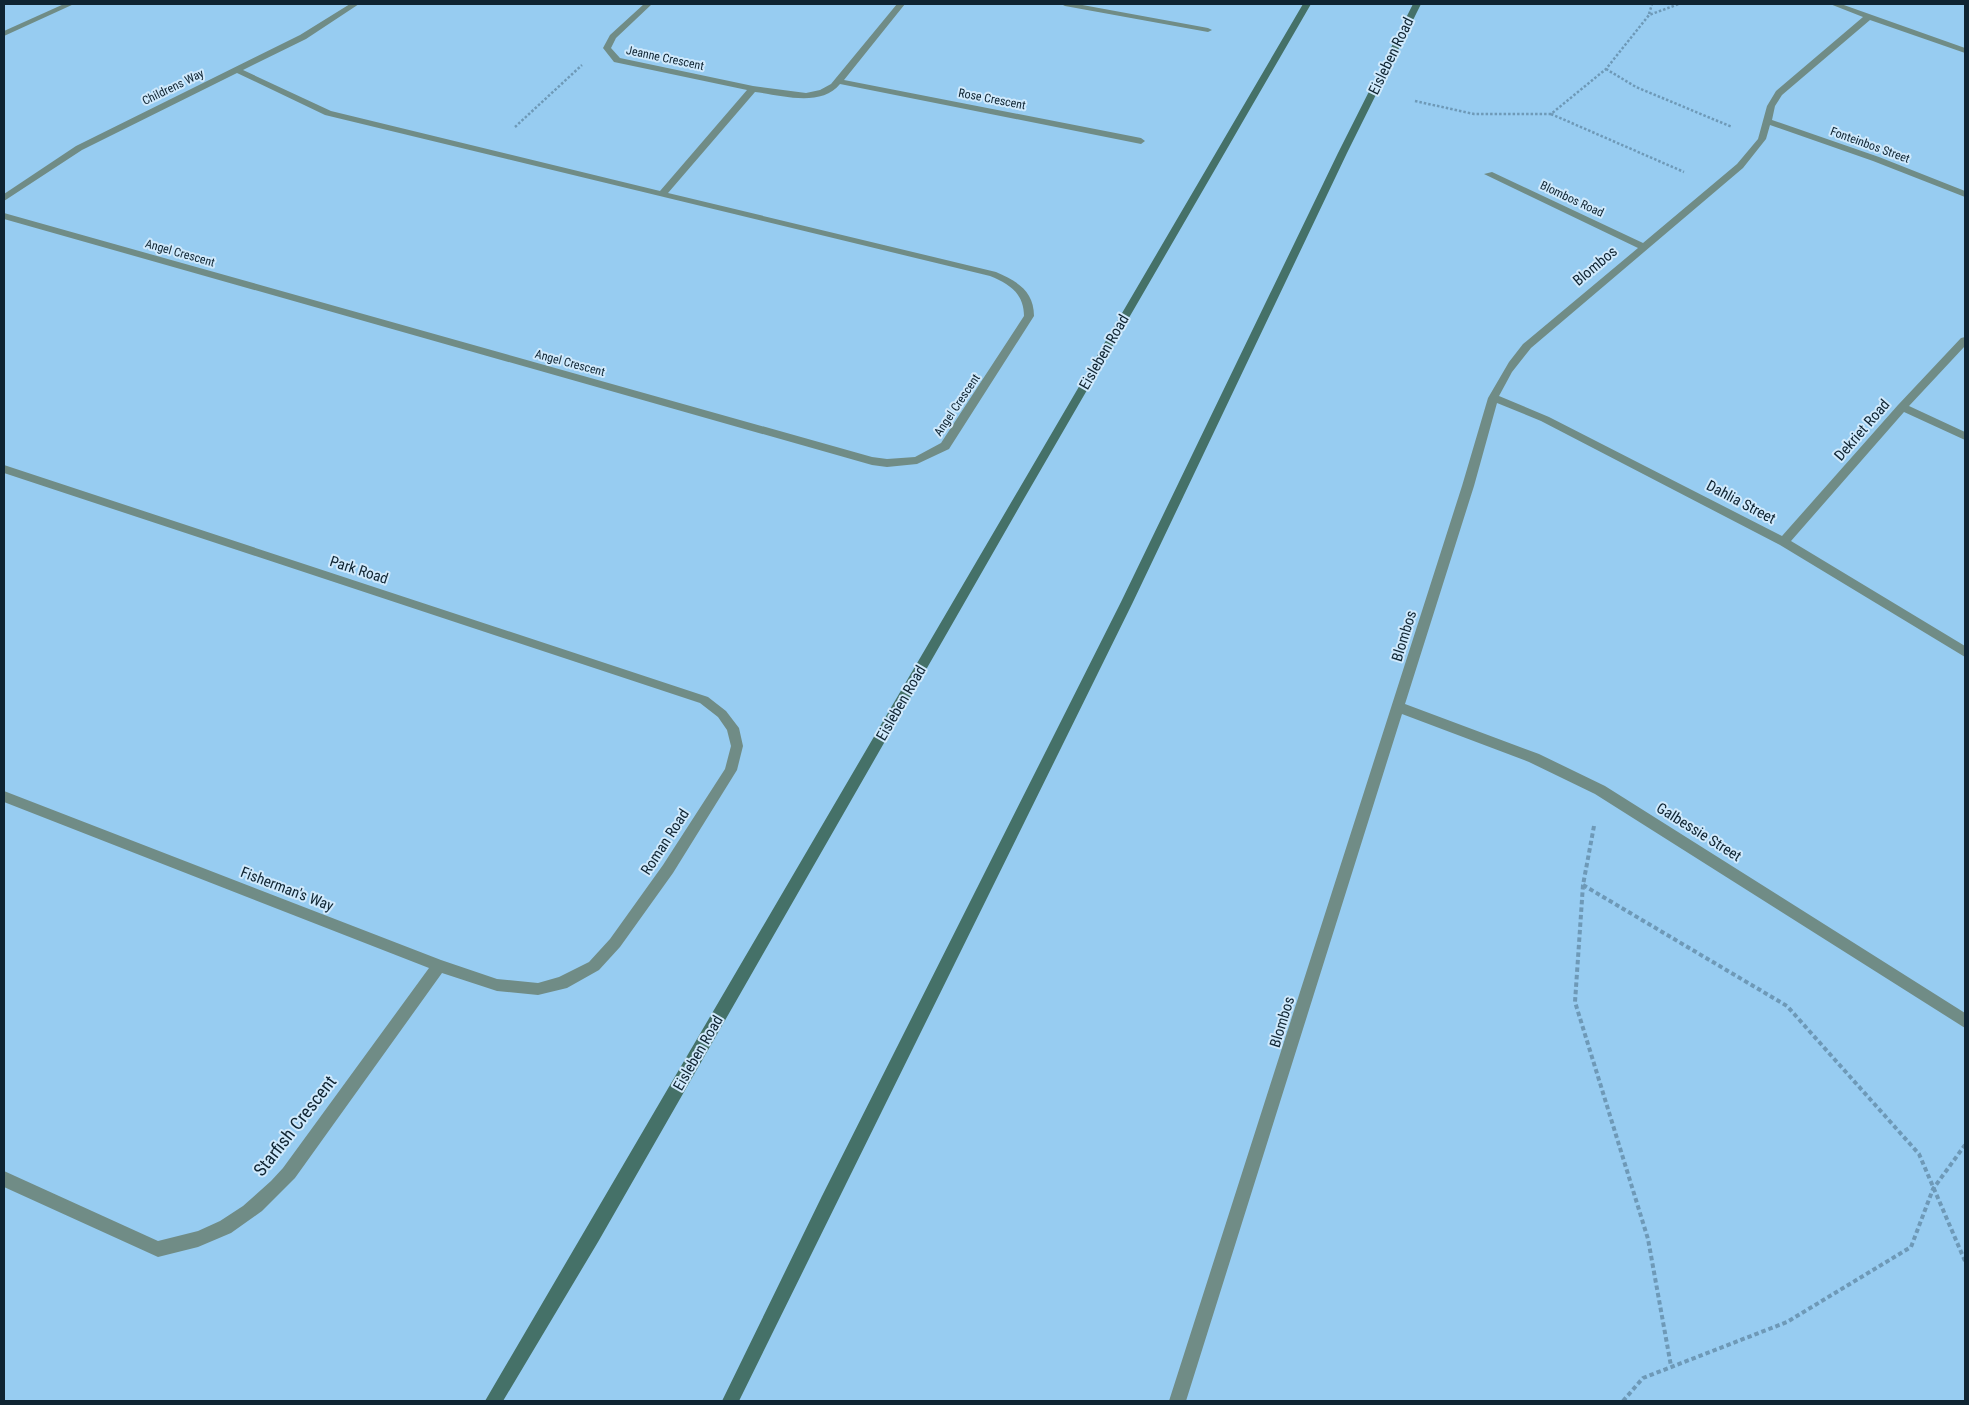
<svg xmlns="http://www.w3.org/2000/svg" width="1969" height="1405" font-family="'Roboto Condensed',sans-serif">
  <style>
    .lines { fill: none; stroke-linecap: round; stroke-linejoin: round }
    .path-far1 { stroke: #6e99b7; stroke-width: 2.5; stroke-dasharray: 2.5 2; stroke-linecap: butt }
    .path { stroke: #6e99b7; stroke-width: 4; stroke-dasharray: 4.5 3; stroke-linecap: butt }
    .street { fill: #708c86; fill-rule: evenodd }
    .secondary { fill: #457168; fill-rule: evenodd }
    .labels { text-anchor: middle; stroke-width: 4; stroke-linejoin: round; paint-order: stroke }
    .far-street-label { font-size: 12px; fill: #0f2432; stroke: #cfe9fc }
    .street-label { font-size: 15px; fill: #0f2432; stroke: #cfe9fc }
    .near-street-label { font-size: 18px; fill: #0f2432; stroke: #cfe9fc }
  </style>
  <rect width="100%" height="100%" fill="#97ccf1"/>
  <g class="lines">
    <!-- path-far1 -->
    <g class="path-far1">
      <polyline points="1649,14 1652,4"/>
      <polyline points="1606,69 1636,87 1732,127"/>
      <polyline points="1415,101 1474,114 1551,114 1606,69 1649,15 1679,4"/>
      <polyline points="1551,114 1684,172"/>
      <polyline points="515,127 582,65"/>
    </g>
    <!-- path -->
    <g class="path">
      <polyline points="1594,826 1583,885 1787,1006 1919,1154 1965,1261"/>
      <polyline points="1583,885 1575,1002 1648,1239 1671,1366"/>
      <polyline points="1623,1401 1643,1378 1787,1322 1911,1247 1933,1189 1965,1145"/>
    </g>
    <!-- street -->
    <g class="street">
      <polygon points="64,4 74,4 4,36 4,31"/>
      <path d="M350,4H359L306,39L243,70L331,111L660,191L747,90L614,62L603,48L610,35L644,4H652L616,38L611,48L620,58L753,86L806,93L820,90L831,84L897,4H905L844,80L1141,138L1145,141L1141,144L840,84C821,108 780,95 755,92L668,193L996,272C1017,281 1034,291 1034,316L949,449L917,464L887,467L872,465L4,219V213L872,457L887,459L915,457L941,443L1024,316C1024,293 1009,284 990,276L325,115L237,73L82,150L4,201V194L76,146L300,35Z"/>
      <polygon points="1061,4 1077,4 1208,28 1212,30 1208,32 1065,6"/>
      <polygon points="1830,4 1841,4 1965,48 1965,53 1870,20 1782,95 1775,106 1772,120 1879,157 1965,191 1965,197 1873,161 1770,125 1766,139 1743,168 1531,348 1512,372 1499,396 1549,417 1782,536 1898,405 1961,338 1965,337 1965,346 1909,406 1965,432 1965,440 1904,412 1791,541 1965,646 1965,657 1780,545 1541,421 1497,403 1474,486 1405,704 1539,754 1605,786 1965,1013 1965,1028 1595,794 1529,762 1402,714 1186,1401 1169,1401 1462,486 1488,398 1509,362 1523,344 1638,248 1484,174 1492,172 1643,243 1737,164 1758,139 1767,106 1776,91 1863,17"/>
      <polygon points="4,465 708,697 726,711 739,728 743,746 737,770 673,873 620,947 599,970 567,988 538,995 497,991 442,973 295,1178 262,1211 231,1233 198,1247 158,1257 4,1187 4,1171 158,1241 198,1231 220,1221 243,1206 271,1181 283,1168 429,968 4,802 4,791 441,960 497,979 538,983 559,977 589,962 610,939 663,865 725,769 731,746 727,730 718,717 700,703 4,473"/>
    </g>
    <!-- secondary -->
    <g class="secondary">
      <polygon points="1303,4 1311,4 1025,497 598,1242 503,1401 485,1401"/>
      <polygon points="1413,4 1421,4 1347,153 1133,602 739,1401 722,1401 822,1196 1121,602 1338,153"/>
    </g>
  </g>
  <g class="labels">
    <!-- far-street labels -->
    <g class="far-street-label">
      <text transform="translate(665 58) rotate(12)" y="4">Jeanne Crescent</text>
      <text transform="translate(173 87) rotate(-26)" y="4">Childrens Way</text>
      <text transform="translate(992 99) rotate(11)" y="4">Rose Crescent</text>
      <text transform="translate(1870 145) rotate(20)" y="4">Fonteinbos Street</text>
      <text transform="translate(1572 199) rotate(25)" y="4">Blombos Road</text>
      <text transform="translate(180 253) rotate(16)" y="4">Angel Crescent</text>
      <text transform="translate(570 363) rotate(15)" y="4">Angel Crescent</text>
      <text transform="translate(957 405) rotate(-56)" y="4">Angel Crescent</text>
    </g>
    <!-- street labels -->
    <g class="street-label">
      <text transform="translate(1391 56) rotate(-64)" y="5">Eisleben Road</text>
      <text transform="translate(1595 266) rotate(-40)" y="5">Blombos</text>
      <text transform="translate(1104 352) rotate(-60)" y="5">Eisleben Road</text>
      <text transform="translate(1862 430) rotate(-49)" y="5">Dekriet Road</text>
      <text transform="translate(1741 502) rotate(28)" y="5">Dahlia Street</text>
      <text transform="translate(359 570) rotate(18)" y="5">Park Road</text>
      <text transform="translate(1404 636) rotate(-73)" y="5">Blombos</text>
      <text transform="translate(901 703) rotate(-60)" y="5">Eisleben Road</text>
      <text transform="translate(1699 832) rotate(32)" y="5">Galbessie Street</text>
      <text transform="translate(665 842) rotate(-57)" y="5">Roman Road</text>
      <text transform="translate(287 889) rotate(21)" y="5">Fisherman's Way</text>
      <text transform="translate(1282 1022) rotate(-73)" y="5">Blombos</text>
      <text transform="translate(698 1053) rotate(-60)" y="5">Eisleben Road</text>
    </g>
    <!-- near-street labels -->
    <g class="near-street-label">
      <text transform="translate(295 1126) rotate(-52)" y="6">Starfish Crescent</text>
    </g>
  </g>
  <!-- border -->
  <rect width="1969" height="1405" fill="none" stroke="#0f2432" stroke-width="10"/>
</svg>
